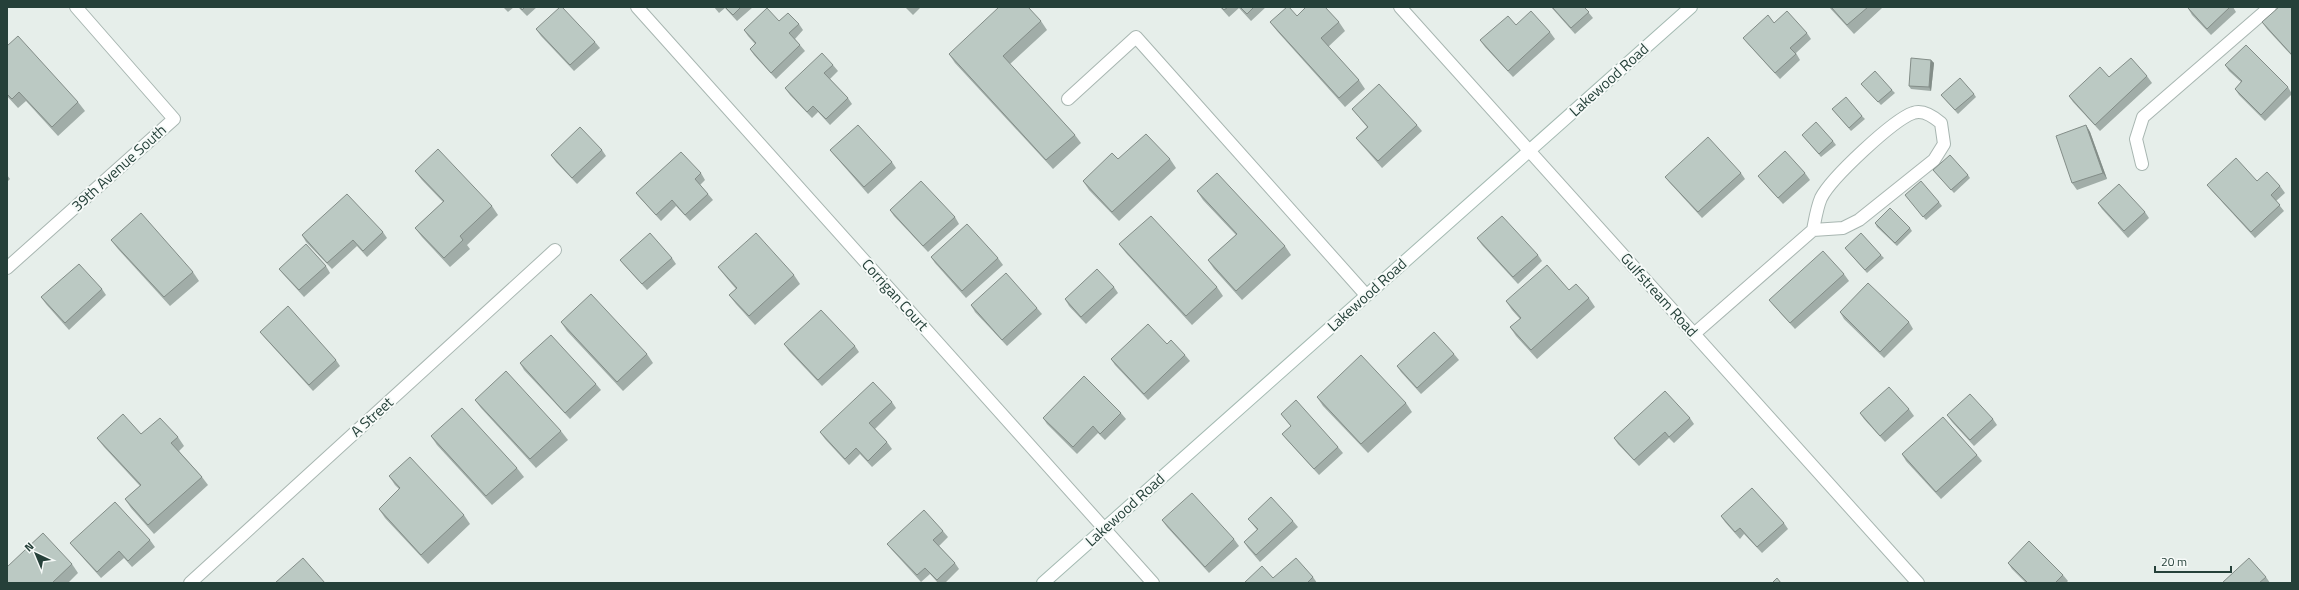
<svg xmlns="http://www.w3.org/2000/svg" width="2299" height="590" font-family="'Titillium Web',sans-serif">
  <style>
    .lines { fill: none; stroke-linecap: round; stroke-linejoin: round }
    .lane-casing { stroke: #a8b6b1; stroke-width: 14 }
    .street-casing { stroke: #a8b6b1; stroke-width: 14 }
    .secondary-casing { stroke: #a4bab2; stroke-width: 14 }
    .lane { stroke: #fff; stroke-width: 12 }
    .street { stroke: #fff; stroke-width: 12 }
    .secondary { stroke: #fff; stroke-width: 12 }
    .wall { fill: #a1ada8 }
    .shaded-wall { fill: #838d88 }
    .building { fill: #bbc9c3; stroke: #838d88 }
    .labels { text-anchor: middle; stroke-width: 4; stroke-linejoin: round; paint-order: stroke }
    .street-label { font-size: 15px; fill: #254039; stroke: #f6faf8 }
  </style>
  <rect width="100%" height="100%" fill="#e6eeea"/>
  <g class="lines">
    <!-- lane casing -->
    <g class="lane-casing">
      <g id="lane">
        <polyline points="1068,99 1136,37 1366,295"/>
        <polyline points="2142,164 2136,139 2143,117 2270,7"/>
        <path d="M1694,334L1813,230L1843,228L1859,220L1934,160L1944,144L1941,123C1934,117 1923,109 1913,113C1893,120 1831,178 1821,198C1817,207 1815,220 1813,230"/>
      </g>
    </g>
    <!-- street casing -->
    <g class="street-casing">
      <g id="street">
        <polyline points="637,7 1153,583"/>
        <polyline points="1400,7 1918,583"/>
        <polyline points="7,268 174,119 76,7"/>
        <polyline points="190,583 555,250"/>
      </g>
    </g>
    <!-- secondary casing -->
    <g class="secondary-casing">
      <polyline id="secondary" points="1043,583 1691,7"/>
    </g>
    <!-- lane -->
    <use href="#lane" class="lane"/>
    <!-- street -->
    <use href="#street" class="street"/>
    <!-- secondary -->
    <use href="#secondary" class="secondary"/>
  </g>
  <!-- wall -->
  <g class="wall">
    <polygon points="503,7 514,7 508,12"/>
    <polygon points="518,7 537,7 527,16"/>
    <polygon points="714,7 753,7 737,21 725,8 719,13"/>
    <polygon points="905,7 921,7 913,15"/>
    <polygon points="1220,7 1266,7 1251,21 1239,8 1229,17"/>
    <polygon points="1551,7 1584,7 1593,18 1575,34"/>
    <polygon points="1829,7 1882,7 1882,8 1854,34"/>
    <polygon points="2189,7 2233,7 2236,12 2211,35 2192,15 2188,8"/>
    <polygon points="2292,7 2292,56 2267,29 2262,22"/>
    <polygon points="1297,16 1339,22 1345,31 1328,47 1359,80 1365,89 1345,107 1277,31 1270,22"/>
    <polygon points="779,21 799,24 803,30 795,39 805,51 776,79 754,55 750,49 755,44 748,36 744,30"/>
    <polygon points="1041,21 1047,30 1010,64 1075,135 1081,143 1053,169 955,63 949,54"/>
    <polygon points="1774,23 1807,33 1811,39 1796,53 1800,60 1780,79 1748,44 1743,38"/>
    <polygon points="1516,25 1550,32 1555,39 1513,77 1485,47 1480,40"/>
    <polygon points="536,29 595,42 600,48 574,71 541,36"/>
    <polygon points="7,46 78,102 85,111 58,136 26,101 18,108 7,96"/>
    <polygon points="1931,60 1934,63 1931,91 1911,89 1909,86"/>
    <polygon points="833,65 838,71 830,79 848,98 852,104 830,125 818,112 812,118 790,95 785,88"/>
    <polygon points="2225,65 2288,87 2292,94 2265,121 2239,95 2235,89 2241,82 2229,71"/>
    <polygon points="2147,76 2152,83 2100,131 2073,102 2069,96 2109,77"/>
    <polygon points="1861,84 1892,90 1895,93 1881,105"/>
    <polygon points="1974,94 1976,97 1958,114 1941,95"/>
    <polygon points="1352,109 1417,125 1422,131 1382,168 1361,144 1356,138 1367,127"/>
    <polygon points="1832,109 1862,116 1865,119 1851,131"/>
    <polygon points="2086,125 2090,132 2107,179 2077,190 2072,183"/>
    <polygon points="1802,135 1833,141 1836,145 1821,157"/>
    <polygon points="602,150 606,156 577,184 556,162 551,155"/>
    <polygon points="830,150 892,162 896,168 868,194 835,156"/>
    <polygon points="1118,159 1170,159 1176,168 1119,221 1089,190 1083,181"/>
    <polygon points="1933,170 1968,175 1970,178 1954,193"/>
    <polygon points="415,171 492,206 498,215 467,245 470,249 450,267 422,237 415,228 443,202 422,180"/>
    <polygon points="701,173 705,180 700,185 708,194 713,200 690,221 676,206 661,221 641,199 636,193"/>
    <polygon points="1741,173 1745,179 1702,218 1670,183 1665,177"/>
    <polygon points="1805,173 1810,180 1783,204 1763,182 1758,176"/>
    <polygon points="7,175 10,179 7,182"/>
    <polygon points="2257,181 2280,186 2285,193 2276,201 2284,211 2255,238 2212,191 2207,185"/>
    <polygon points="1197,191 1285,246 1291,255 1242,300 1214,269 1208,260 1236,235 1203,200"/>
    <polygon points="1905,195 1939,202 1942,206 1926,220"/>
    <polygon points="2098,203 2145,212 2149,218 2128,238 2102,209"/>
    <polygon points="890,210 955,217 959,224 928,252 894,216"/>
    <polygon points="1875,223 1910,228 1912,231 1897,246 1877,227"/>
    <polygon points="383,232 387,238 367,257 357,246 332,269 306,242 302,235"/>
    <polygon points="1477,238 1538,255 1542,261 1518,284 1482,245"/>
    <polygon points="111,240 193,272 199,281 170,306 118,249"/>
    <polygon points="1119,244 1217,287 1223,296 1192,325 1126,253"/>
    <polygon points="1845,248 1881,255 1884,258 1867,273"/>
    <polygon points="931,257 998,258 1003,265 966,298 935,263"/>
    <polygon points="672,258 676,264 647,290 625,266 620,260"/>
    <polygon points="326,266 330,273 304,297 284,275 279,269"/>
    <polygon points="718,267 794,275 800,284 755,325 736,304 729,295 736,289 725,276"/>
    <polygon points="1844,274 1849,281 1795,329 1774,306 1769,300"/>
    <polygon points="1114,287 1118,293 1086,324 1069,306 1065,299"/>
    <polygon points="102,289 106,295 69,330 46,304 41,297"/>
    <polygon points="1569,290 1589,298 1595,307 1537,359 1516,336 1510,327 1520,319 1512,310 1506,301"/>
    <polygon points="971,305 1037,308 1042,314 1007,346 975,312"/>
    <polygon points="1840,312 1909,322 1913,329 1884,358 1844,319"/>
    <polygon points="561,322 647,354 653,363 623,391 567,331"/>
    <polygon points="260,332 336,360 340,366 313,391 265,338"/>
    <polygon points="784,344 855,346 859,352 822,386 789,351"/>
    <polygon points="1167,344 1185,355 1190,361 1148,400 1115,365 1111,359"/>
    <polygon points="1454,354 1459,360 1421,394 1401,372 1397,366"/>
    <polygon points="520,363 596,384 601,390 570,419 524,370"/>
    <polygon points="1317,397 1406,403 1412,412 1368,453 1323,406"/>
    <polygon points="475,400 561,431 568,440 536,468 481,408"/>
    <polygon points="892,402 896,408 875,429 887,442 892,449 872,467 860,454 849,465 825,439 820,432"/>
    <polygon points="1909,409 1914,416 1885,442 1864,419 1860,413"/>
    <polygon points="1121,413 1126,419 1105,440 1098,433 1077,454 1047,424 1043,418"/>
    <polygon points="1281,414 1338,447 1343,453 1319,475 1287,440 1282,434 1291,426"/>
    <polygon points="1947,415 1993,419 1997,425 1974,446 1952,422"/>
    <polygon points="1690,418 1694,424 1674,443 1669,438 1639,466 1618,444 1614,438"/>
    <polygon points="141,434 178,437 184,446 179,451 202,477 208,485 154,534 131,508 125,499 140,486 104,447 97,438"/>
    <polygon points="431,436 517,468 524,477 492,505 437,445"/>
    <polygon points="1902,454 1977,455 1982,461 1941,499 1906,461"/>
    <polygon points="389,476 464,515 470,524 428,564 385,518 379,509 399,489 395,485"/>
    <polygon points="1721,516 1784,523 1788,529 1762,553 1744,534 1740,539 1725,522"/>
    <polygon points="1248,519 1293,521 1298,527 1260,562 1248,548 1244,542 1257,530 1253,525"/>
    <polygon points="1162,520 1234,539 1239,546 1209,573 1167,527"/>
    <polygon points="943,531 948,537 939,546 955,563 959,569 945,583 938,583 930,574 921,582 892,550 887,544"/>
    <polygon points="150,540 155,547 132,567 124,558 101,578 75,549 70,543"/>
    <polygon points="2008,563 2063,575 2068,581 2066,583 2026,583 2012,569"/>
    <polygon points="72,564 78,573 68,583 7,583"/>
    <polygon points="1313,577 1317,583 1244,583 1273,578"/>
    <polygon points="2266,577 2270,583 2222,583"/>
  </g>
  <!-- shaded-wall -->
  <g class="shaded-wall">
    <polygon points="1931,60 1934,63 1931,91 1929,87"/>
    <polygon points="2086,125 2090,132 2107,179 2103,173"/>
  </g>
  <!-- building -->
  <g class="building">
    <polygon points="520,7 525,7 522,10"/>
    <polygon points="560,7 562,7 595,42 570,65 536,29"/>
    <polygon points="725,7 741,7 733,15"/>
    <polygon points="999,7 1028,7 1041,21 1003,56 1075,135 1046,160 949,54"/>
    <polygon points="1221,7 1228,7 1224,10"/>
    <polygon points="1240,7 1254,7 1247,14"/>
    <polygon points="1287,7 1289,7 1297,16 1306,7 1325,7 1339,22 1321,38 1359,80 1339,98 1270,22"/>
    <polygon points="1552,7 1584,7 1589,12 1571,28"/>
    <polygon points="1831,7 1868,7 1847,25"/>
    <polygon points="2189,7 2230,7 2207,29 2188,8"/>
    <polygon points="2279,7 2292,7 2292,55 2262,22"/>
    <polygon points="767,8 779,21 788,13 799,24 789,33 800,45 771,73 750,49 756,43 744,30"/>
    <polygon points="1531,11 1550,32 1508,71 1480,40 1508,16 1516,25"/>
    <polygon points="1787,11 1807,33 1790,48 1796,54 1775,73 1743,38 1768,15 1774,23"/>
    <polygon points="18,36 78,102 52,127 19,92 12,99 7,94 7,46"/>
    <polygon points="2246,45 2288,87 2261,115 2235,89 2242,81 2225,65"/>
    <polygon points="822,53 833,65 824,73 848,98 826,119 813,106 807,112 785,88"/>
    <polygon points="1911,58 1931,60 1929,87 1909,86"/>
    <polygon points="2131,58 2147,76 2095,125 2069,96 2100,67 2109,77"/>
    <polygon points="1875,71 1892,90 1878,102 1861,84"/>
    <polygon points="1960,78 1974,94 1955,110 1941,95"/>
    <polygon points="1379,84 1417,125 1378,161 1356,138 1368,127 1352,109"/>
    <polygon points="1846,97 1862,116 1849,128 1832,109"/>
    <polygon points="1816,122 1833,141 1819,154 1802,135"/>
    <polygon points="858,125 892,162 864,187 830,150"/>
    <polygon points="2086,125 2103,173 2072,183 2056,136"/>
    <polygon points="580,127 602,150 572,178 551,155"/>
    <polygon points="1146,134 1170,159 1112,212 1083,181 1112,153 1118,159"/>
    <polygon points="1708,137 1741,173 1698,212 1665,177"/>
    <polygon points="438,149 492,206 460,236 463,240 444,258 415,228 444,201 415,171"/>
    <polygon points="1785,151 1805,173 1778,198 1758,176"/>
    <polygon points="681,152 701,173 695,179 708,194 685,215 672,200 656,215 636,193"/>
    <polygon points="1950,155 1968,175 1951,190 1933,170"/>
    <polygon points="2236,158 2257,181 2267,172 2280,186 2271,195 2280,205 2251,232 2207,185"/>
    <polygon points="1217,173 1285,246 1236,291 1208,260 1237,234 1197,191"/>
    <polygon points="921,181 955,217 923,246 890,210"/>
    <polygon points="1921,181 1939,202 1923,217 1905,195"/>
    <polygon points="2119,184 2145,212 2124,231 2098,203"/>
    <polygon points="347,194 383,232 363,251 353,240 327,263 302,235"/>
    <polygon points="1890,208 1910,228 1895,243 1875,223"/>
    <polygon points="141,213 193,272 164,297 111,240"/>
    <polygon points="1151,216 1217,287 1186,316 1119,244"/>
    <polygon points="1502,216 1538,255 1513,277 1477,238"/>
    <polygon points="967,224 998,258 962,291 931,257"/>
    <polygon points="650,233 672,258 642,284 620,260"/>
    <polygon points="756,233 794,275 749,316 729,295 737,288 718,267"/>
    <polygon points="1861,233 1881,255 1865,270 1845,248"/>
    <polygon points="306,244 326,266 299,290 279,269"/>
    <polygon points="1823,251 1844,274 1790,323 1769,300"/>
    <polygon points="79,264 102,289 65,323 41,297"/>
    <polygon points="1547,265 1569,290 1576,284 1589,298 1531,350 1510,327 1521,318 1506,301"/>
    <polygon points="1097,269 1114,287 1081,317 1065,299"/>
    <polygon points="1006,273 1037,308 1002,340 971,305"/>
    <polygon points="1868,283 1909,322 1880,352 1840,312"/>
    <polygon points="591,294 647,354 617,382 561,322"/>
    <polygon points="288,306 336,360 309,385 260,332"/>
    <polygon points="821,310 855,346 818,380 784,344"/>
    <polygon points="1148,324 1167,344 1171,340 1185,355 1144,394 1111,359"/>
    <polygon points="1434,332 1454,354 1417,388 1397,366"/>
    <polygon points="551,335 596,384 565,413 520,363"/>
    <polygon points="1361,355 1406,403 1361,444 1317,397"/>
    <polygon points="506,371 561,431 530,459 475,400"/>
    <polygon points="1084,376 1121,413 1100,434 1093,426 1073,447 1043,418"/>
    <polygon points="873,382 892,402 869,423 887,442 868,461 856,448 845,459 820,432"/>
    <polygon points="1889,387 1909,409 1880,436 1860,413"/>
    <polygon points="1665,391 1690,418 1669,437 1665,432 1634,460 1614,438"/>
    <polygon points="1970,394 1993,419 1970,440 1947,415"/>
    <polygon points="1296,400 1338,447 1314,469 1282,434 1291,426 1281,414"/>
    <polygon points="462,408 517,468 486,496 431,436"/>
    <polygon points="123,414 141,434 160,418 178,437 171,443 202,477 148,525 125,499 141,485 97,438"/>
    <polygon points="1943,417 1977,455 1936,492 1902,454"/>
    <polygon points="410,457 464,515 421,555 379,509 400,488 389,476"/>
    <polygon points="1752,488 1784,523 1757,547 1740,528 1735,532 1721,516"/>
    <polygon points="1192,493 1234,539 1205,567 1162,520"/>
    <polygon points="1271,497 1293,521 1256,555 1244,542 1258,529 1248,519"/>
    <polygon points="115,502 150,540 128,561 119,551 97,572 70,543"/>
    <polygon points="924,510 943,531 933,540 955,563 937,580 925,568 917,575 887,544"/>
    <polygon points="43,533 72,564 52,583 7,583 7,567"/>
    <polygon points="2029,541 2063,575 2055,583 2028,583 2008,563"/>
    <polygon points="303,558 325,583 275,583"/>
    <polygon points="1296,558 1313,577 1307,583 1244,583 1262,566 1273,578"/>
    <polygon points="2249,558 2266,577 2259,583 2222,583"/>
    <polygon points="1777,578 1781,583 1772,583"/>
  </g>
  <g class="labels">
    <!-- street labels -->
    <g class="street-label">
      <text transform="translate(1609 80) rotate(-42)" y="5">Lakewood Road</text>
      <text transform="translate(119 168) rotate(-42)" y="5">39th Avenue South</text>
      <text transform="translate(895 295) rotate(48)" y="5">Corrigan Court</text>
      <text transform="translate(1367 295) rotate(-42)" y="5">Lakewood Road</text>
      <text transform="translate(1659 295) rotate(48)" y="5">Gulfstream Road</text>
      <text transform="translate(372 417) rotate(-42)" y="5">A Street</text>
      <text transform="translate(1125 510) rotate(-42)" y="5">Lakewood Road</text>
    </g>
  </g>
  <!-- border -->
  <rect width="2299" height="590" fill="none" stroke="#254039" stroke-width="16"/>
  <!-- north arrow -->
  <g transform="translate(36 554) rotate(316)" stroke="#f6faf8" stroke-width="3" paint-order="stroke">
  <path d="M0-3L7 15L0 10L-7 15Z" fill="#254039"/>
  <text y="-6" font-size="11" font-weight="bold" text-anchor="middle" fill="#254039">N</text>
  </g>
  <!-- scale -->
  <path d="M2155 566v6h76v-6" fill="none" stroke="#254039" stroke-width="2"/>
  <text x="2161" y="566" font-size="12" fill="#254039" stroke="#f6faf8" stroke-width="3" paint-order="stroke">20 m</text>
</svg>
